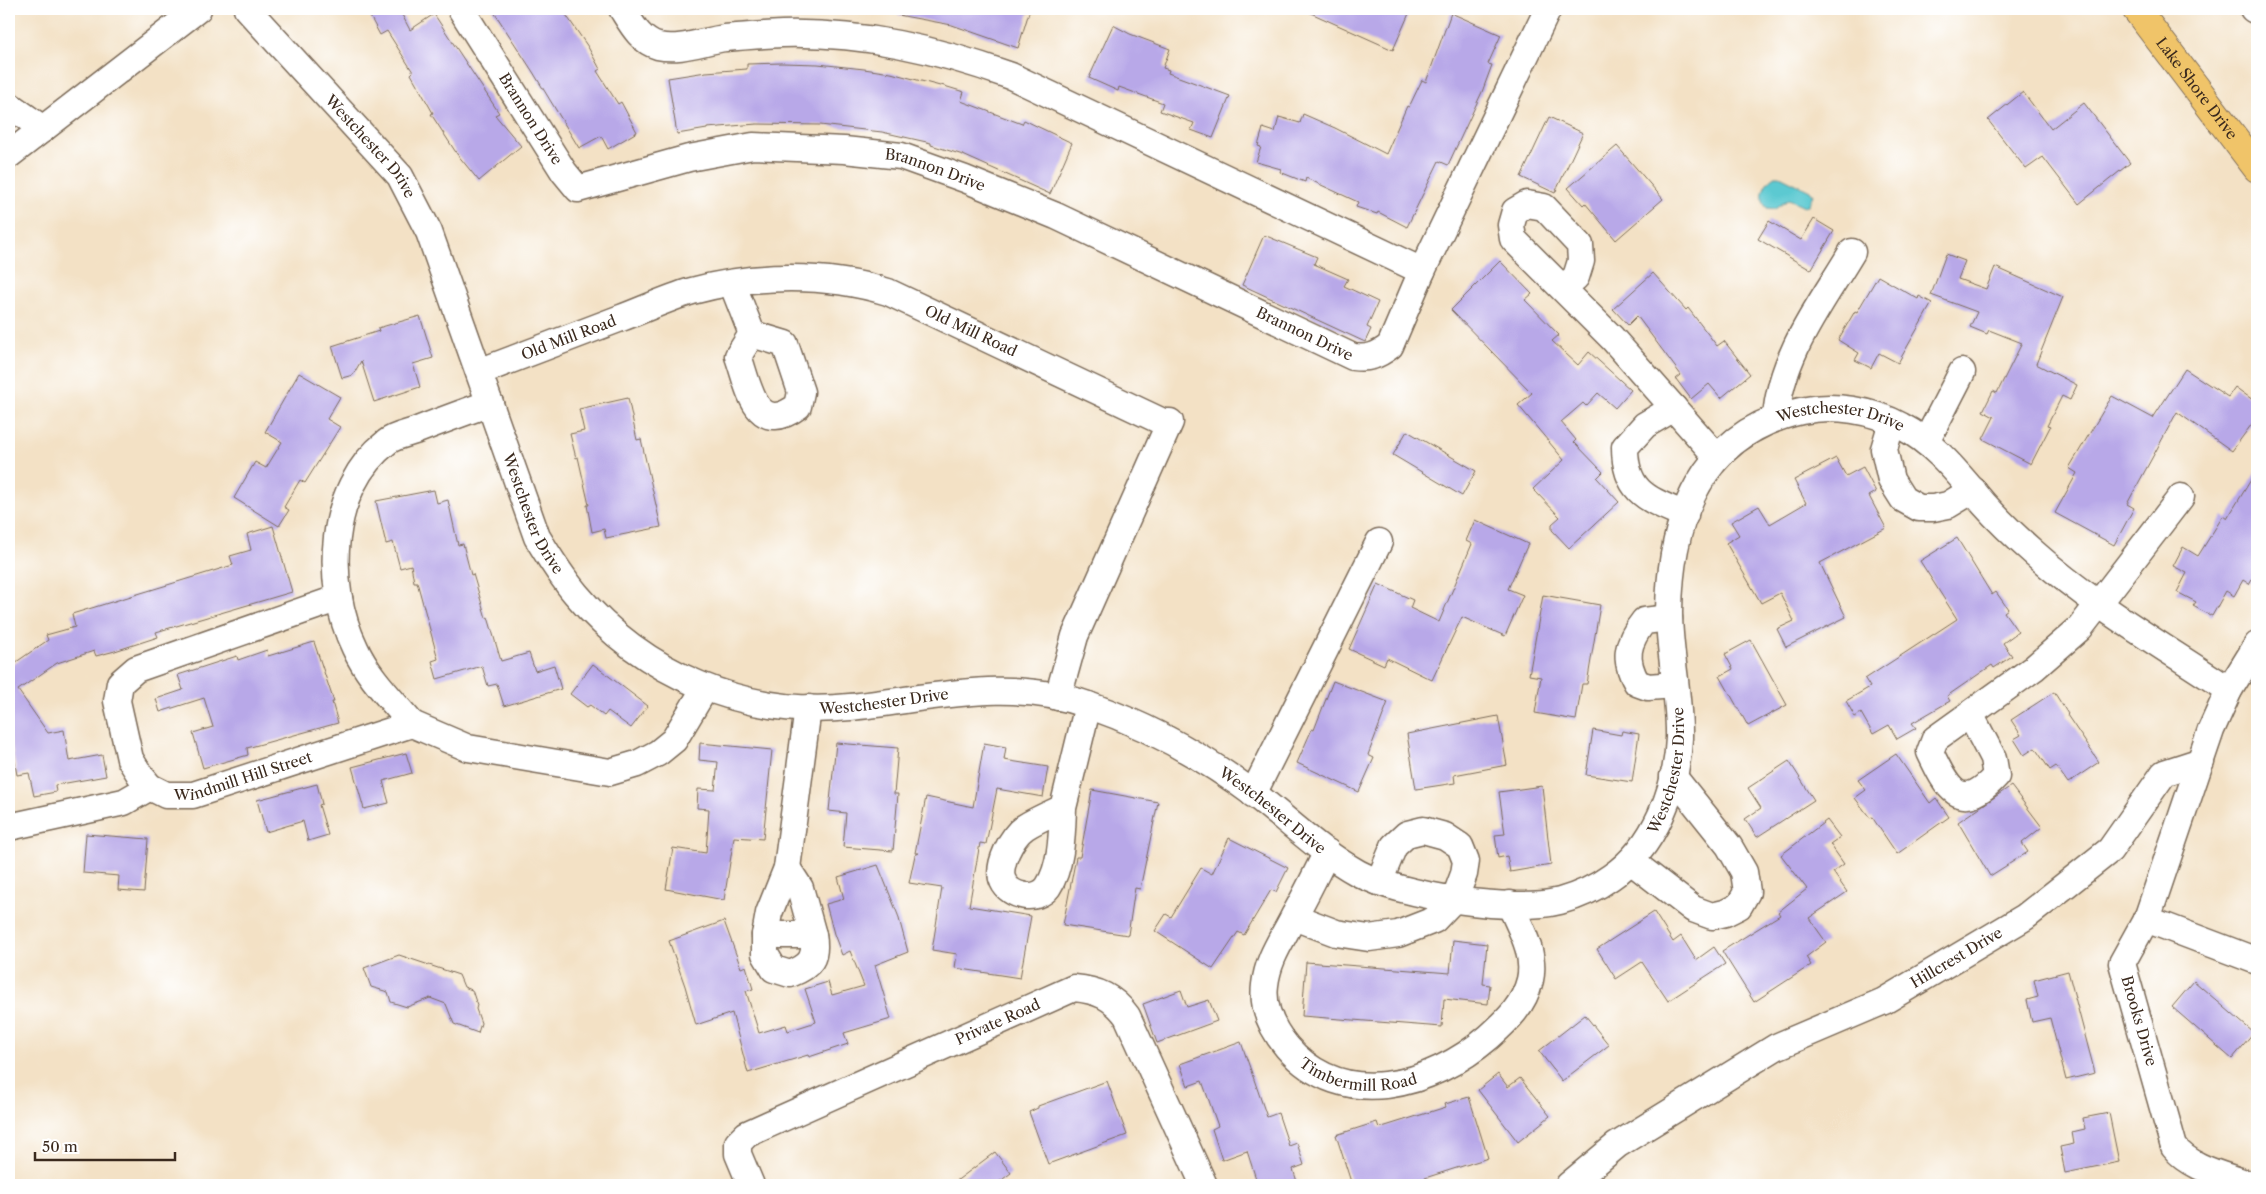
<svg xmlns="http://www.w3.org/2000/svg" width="2266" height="1194" font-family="'Libre Caslon Text',serif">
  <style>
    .water { fill: #5cc9d1; stroke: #4c7a78 }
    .building { fill: #b8a8e8 }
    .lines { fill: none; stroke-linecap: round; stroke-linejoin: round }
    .minor-casing { stroke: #7b6a58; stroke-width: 29 }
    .major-casing { stroke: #7b6a58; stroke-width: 30 }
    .minor { stroke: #fff; stroke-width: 26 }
    .major { stroke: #f0c469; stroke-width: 28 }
    .labels { text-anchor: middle; stroke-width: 5; stroke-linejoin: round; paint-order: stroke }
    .street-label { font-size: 15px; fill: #3b2a1e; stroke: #fff }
  </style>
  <rect width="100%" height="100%" fill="#fff"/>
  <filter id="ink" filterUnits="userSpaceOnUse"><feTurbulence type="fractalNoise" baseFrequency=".02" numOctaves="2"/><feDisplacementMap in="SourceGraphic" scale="10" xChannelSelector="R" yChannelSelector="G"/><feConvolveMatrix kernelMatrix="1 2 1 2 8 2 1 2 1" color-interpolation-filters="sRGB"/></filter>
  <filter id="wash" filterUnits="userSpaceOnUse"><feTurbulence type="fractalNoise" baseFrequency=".0096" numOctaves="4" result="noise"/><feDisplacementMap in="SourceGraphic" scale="20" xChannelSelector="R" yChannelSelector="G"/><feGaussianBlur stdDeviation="1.12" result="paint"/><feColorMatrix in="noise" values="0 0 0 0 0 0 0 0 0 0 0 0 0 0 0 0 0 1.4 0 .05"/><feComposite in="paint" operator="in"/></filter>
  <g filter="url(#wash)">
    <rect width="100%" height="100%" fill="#f3e1c5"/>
    <!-- water -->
    <path class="water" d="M1775,176H1780L1810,191L1813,195L1808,205L1804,206L1789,199L1775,209L1767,208C1758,199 1764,181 1775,176Z"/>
    <g id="blocks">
      <!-- building -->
      <g class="building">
        <polygon points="366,9 399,9 410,30 434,14 499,113 495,115 521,146 479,181 457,154 431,114 433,113 411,74 413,72 387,31 380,35"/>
        <polygon points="492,9 562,9 588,47 600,69 597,71 618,104 621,102 637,132 608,149 601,136 579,148 533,72"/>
        <polygon points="898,9 1030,9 1018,48 952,25 898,15"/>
        <polygon points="1302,9 1411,9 1393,50"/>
        <polygon points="1451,13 1501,35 1488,64 1492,65 1482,92 1448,165 1439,161 1407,227 1378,212 1377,214 1356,207 1358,202 1306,178 1305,182 1280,172 1281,169 1256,162 1261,147 1258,146 1263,128 1275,132 1279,117 1300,123 1303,114 1335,128 1386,154 1407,106 1409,107 1422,80 1426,82"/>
        <polygon points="1113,25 1130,34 1170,49 1163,68 1169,70 1168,73 1230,96 1213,138 1191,130 1194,123 1160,111 1163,103 1119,87 1118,91 1089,78"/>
        <polygon points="782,63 818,64 864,69 891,73 940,86 941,85 964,92 961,101 1022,124 1024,120 1072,143 1050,194 963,155 931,145 931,143 882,132 820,125 757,124 707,128 707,129 677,134 668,78 706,72 747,69 747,64"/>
        <polygon points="2023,92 2051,129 2084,103 2130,163 2079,204 2043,157 2026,169 1988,120"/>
        <polygon points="1549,117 1583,133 1555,193 1521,177"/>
        <polygon points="1617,146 1663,199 1616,240 1585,203 1583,205 1568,188"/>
        <polygon points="1814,219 1834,231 1811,270 1758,239 1769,221 1801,240"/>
        <polygon points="1264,235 1317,257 1314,264 1348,279 1344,286 1378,302 1367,327 1371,329 1365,342 1242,285"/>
        <polygon points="1946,254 1965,261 1958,279 1986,289 1995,267 2063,297 2036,364 2077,385 2070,400 2062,396 2047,426 2050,427 2031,464 1983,439 1994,417 1983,411 1993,391 1997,393 2022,343 1989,330 1987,334 1970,327 1977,312 1931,295"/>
        <polygon points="1500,261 1532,294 1525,300 1559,335 1552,341 1578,365 1589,352 1631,390 1615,408 1598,393 1586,406 1583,403 1561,422 1576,440 1574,442 1603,472 1597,478 1619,502 1569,548 1552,530 1552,524 1560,517 1533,489 1564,460 1518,405 1532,393 1451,310"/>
        <polygon points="1653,273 1686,310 1688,308 1717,346 1724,341 1750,374 1721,398 1709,384 1691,399 1676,379 1681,375 1637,316 1628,325 1613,309"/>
        <polygon points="1878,276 1918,299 1919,296 1932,303 1898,363 1879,353 1871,368 1855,360 1859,353 1838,340 1855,311 1857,312"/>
        <polygon points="420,316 433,358 413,364 420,387 374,402 361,361 353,375 342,378 332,346 379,331 378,328"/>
        <polygon points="2185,369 2228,397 2235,387 2257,403 2257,417 2232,451 2177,412 2127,504 2134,508 2114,545 2055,513 2077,473 2069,468 2112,396 2153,418"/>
        <polygon points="299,373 340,397 327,419 340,427 305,483 300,480 284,507 289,510 279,526 234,498 255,462 266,468 282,442 265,432"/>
        <polygon points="628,398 637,440 641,439 661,527 606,538 604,529 592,532 587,505 589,505 578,457 576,458 570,434 584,431 579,409"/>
        <polygon points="1407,431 1476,471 1462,496 1393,455"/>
        <polygon points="1836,458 1846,476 1863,467 1876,492 1869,496 1886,528 1820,563 1846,617 1786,647 1777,629 1794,621 1780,593 1761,603 1726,543 1739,535 1731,522 1759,506 1770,524 1806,503 1794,480"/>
        <polygon points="2257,470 2257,570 2249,584 2243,580 2234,596 2226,591 2212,616 2193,606 2196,602 2177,592 2187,573 2173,566 2183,547 2198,556 2223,516 2227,519"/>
        <polygon points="434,490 437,503 448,500 458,545 463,544 471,575 473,574 486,618 488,617 501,661 529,653 535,671 554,665 561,689 504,706 497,684 488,686 482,666 437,679 432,661 438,659 417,582 414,582 411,565 400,568 393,542 386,544 376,501"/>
        <polygon points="1475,520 1528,544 1508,589 1523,595 1505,636 1462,617 1432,680 1387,658 1384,665 1349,649 1378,584 1413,600 1410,608 1439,622 1472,544 1466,541"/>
        <polygon points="273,526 292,592 156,632 158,637 115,651 96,656 94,651 57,663 18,690 48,733 64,730 69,761 102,755 106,776 55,785 56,792 34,796 29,773 17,775 9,730 9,667 48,640 46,635 75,627 72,614 233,565 230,556 251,550 247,534"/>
        <polygon points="1957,538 1992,595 1996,592 2008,609 2004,612 2018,632 2003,643 2012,656 1994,668 1992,665 1947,696 1950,701 1912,723 1916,728 1897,739 1889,725 1873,734 1861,713 1855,717 1846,701 1870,687 1865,679 1957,619 1920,561"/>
        <polygon points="1543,595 1600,605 1587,684 1582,684 1576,720 1535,713 1541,677 1529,675"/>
        <polygon points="1751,640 1787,705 1748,726 1720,676 1733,669 1725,654"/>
        <polygon points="314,642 334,702 332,702 338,723 247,748 248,755 203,768 193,733 213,727 204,698 160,712 156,699 183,690 178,675 237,656 238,660 267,650 268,656"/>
        <polygon points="593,664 648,706 631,728 608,711 604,716 590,705 587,707 570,694"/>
        <polygon points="1333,681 1388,702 1368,755 1374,758 1359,792 1297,763 1312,729 1314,730"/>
        <polygon points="2054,692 2068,714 2067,715 2099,762 2068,783 2056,766 2050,770 2035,748 2024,755 2014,739 2021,735 2011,720"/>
        <polygon points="1498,716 1507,765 1454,775 1455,783 1416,789 1407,734"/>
        <polygon points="1593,730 1621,735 1622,731 1639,734 1632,782 1586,775"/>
        <polygon points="700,743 772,750 763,839 734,837 724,900 666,889 673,848 706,853 709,809 697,808 698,789 715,790 718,762 699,760"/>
        <polygon points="836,743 898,748 894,794 898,794 893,851 843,847 846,813 829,811"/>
        <polygon points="984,743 1006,747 1004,760 1048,767 1043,797 997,789 986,844 980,843 969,906 1031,916 1020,978 955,968 957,954 932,950 942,888 909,883 915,855 919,853 915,853 926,797 973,807"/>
        <polygon points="406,753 412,773 383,781 389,803 364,809 352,767"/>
        <polygon points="1896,754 1930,803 1936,798 1949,817 1897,854 1872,817 1870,818 1855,798 1866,790 1858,780"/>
        <polygon points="1789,761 1814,800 1757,837 1745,819 1761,808 1748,788"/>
        <polygon points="317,784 322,804 319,805 328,835 308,841 303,821 266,832 257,800"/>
        <polygon points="1542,786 1551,865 1510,872 1507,856 1498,858 1495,835 1505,834 1499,792"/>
        <polygon points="2011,786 2042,827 2022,843 2028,852 1990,876 1958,822"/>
        <polygon points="1092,790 1158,802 1140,889 1135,888 1128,935 1063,925 1076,857 1080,857"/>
        <polygon points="1827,820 1840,837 1830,844 1844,864 1833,872 1847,892 1809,918 1826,942 1806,957 1811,965 1754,1002 1722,951 1780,915 1778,912 1807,889 1781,855"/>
        <polygon points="86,834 148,839 144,892 118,890 119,876 83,873"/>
        <polygon points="1229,838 1288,868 1276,892 1271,890 1244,935 1238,932 1213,969 1155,931 1166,914 1171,917 1201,868 1212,874"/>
        <polygon points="878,865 898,915 908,952 875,965 891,1019 844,1033 848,1044 809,1057 808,1055 748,1073 732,1013 696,1025 685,986 669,941 724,921 741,968 746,966 753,989 746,991 759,1033 786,1025 788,1031 816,1022 805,989 828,982 832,995 864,986 850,951 842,955 834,934 826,904 844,899 838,877"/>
        <polygon points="1654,912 1673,942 1681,936 1696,960 1714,947 1725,964 1668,1001 1642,962 1616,979 1597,949"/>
        <polygon points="1453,940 1487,944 1483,984 1490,985 1488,1004 1444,999 1442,1027 1302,1016 1306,962 1450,973"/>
        <polygon points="399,955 459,975 464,987 472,990 477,1005 476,1009 481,1023 478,1033 454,1024 446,1004 430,998 407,1007 391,1002 388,992 371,987 364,968"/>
        <polygon points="2068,971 2095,1073 2066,1080 2050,1018 2032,1022 2027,1000 2038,997 2034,980"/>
        <polygon points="2194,981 2254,1033 2232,1059 2172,1007"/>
        <polygon points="1181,990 1187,1007 1209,1000 1217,1021 1157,1043 1143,1004"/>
        <polygon points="1585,1015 1609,1045 1562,1081 1539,1051"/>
        <polygon points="1241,1042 1267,1117 1278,1113 1289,1146 1297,1143 1304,1165 1293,1169 1298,1185 1258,1185 1247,1151 1222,1160 1212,1129 1218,1126 1202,1081 1188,1086 1180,1064"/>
        <polygon points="1498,1074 1508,1087 1520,1078 1550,1116 1518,1142 1478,1090"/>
        <polygon points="1107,1081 1127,1135 1048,1164 1029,1112 1038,1108 1038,1106"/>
        <polygon points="1469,1097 1488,1158 1425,1178 1427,1185 1352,1185 1336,1135 1377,1122 1379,1128 1446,1107 1445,1104"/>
        <polygon points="2109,1113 2119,1162 2065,1173 2060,1147 2074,1144 2072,1132 2085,1129 2083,1118"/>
        <polygon points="995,1152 1011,1173 995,1185 951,1185"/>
      </g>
    </g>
  </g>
  <g filter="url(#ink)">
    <use href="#blocks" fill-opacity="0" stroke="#7b6a58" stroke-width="1"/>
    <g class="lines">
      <!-- minor casing -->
      <g class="minor-casing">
        <g id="minor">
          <path id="s1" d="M247,9L400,176L429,232L537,537C549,557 561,576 576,594C643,674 746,718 850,707C930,699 1009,676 1088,705C1149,726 1206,758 1258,797C1291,823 1322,853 1358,873C1401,896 1513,913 1560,901C1578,896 1596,888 1611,877C1655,847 1677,789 1679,738C1680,696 1669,654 1669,612C1670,519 1701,433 1801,411C1834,404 1872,410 1901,426C1936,444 1959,475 1984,504C1999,521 2016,537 2033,552C2092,605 2163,646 2229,690"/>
          <path id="s2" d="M461,9L564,172L578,189L689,158L753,146L844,150L901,156L965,179L1056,216L1353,357C1368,359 1377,356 1390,346L1422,271L1548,9"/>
          <path d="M622,9C631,23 640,41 658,46C680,51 703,41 725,38C744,36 763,35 782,34C862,32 936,49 1011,76L1422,271"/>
          <polyline points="2253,9 2257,11"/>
          <polyline points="9,105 43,129"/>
          <polyline points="9,155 198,9"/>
          <polyline points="732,283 752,334"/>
          <polyline points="1563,288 1576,277 1581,261 1580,245 1544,207 1527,204 1515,211 1511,225 1513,239 1612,338 1717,457"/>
          <path d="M752,334L785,344L801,392L798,406C755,438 749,386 738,356Z"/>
          <path id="s3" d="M479,372C526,354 574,336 621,318C645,309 668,298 692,291C755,274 826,273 888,292L1163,422H1170L1075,636L1058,697"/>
          <path d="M1674,408L1645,425L1625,447C1625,493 1648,499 1685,515"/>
          <path d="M1776,418C1780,356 1821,304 1852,252"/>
          <polyline points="1892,422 1884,449 1891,480 1903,499 1919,508 1933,508 1948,505 1973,490"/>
          <polyline points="1926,442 1962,372"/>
          <path id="s4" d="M339,598L136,669L120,683L117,701L130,759L140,775L150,787L166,795H193L412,724L468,748L610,772L637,764L658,753L674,740L705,688"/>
          <path d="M1669,618L1644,621C1627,642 1623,659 1637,683L1648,687L1675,685"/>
          <path d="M808,708L787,868L769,913L765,935V954L774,969L790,974C811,966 817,958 813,935"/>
          <path d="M1970,714L1993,758L1996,776C1960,815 1947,788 1930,752L1935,739L2034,668L2080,628L2181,497"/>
          <path d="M412,724C392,700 368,677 355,648C324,585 327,488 387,442C394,436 406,434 415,431C440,421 465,412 490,403"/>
          <polyline points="1253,794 1379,542"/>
          <path d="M1063,808C1062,832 1062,866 1048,887C1037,902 1010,897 1003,881C996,866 1012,836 1025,827C1036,820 1050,814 1063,808L1088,705"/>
          <polyline points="9,827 124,802 150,787"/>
          <path id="s5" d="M1327,852C1316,874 1306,895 1294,916C1282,940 1268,958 1265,985C1262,1008 1273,1030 1287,1047C1343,1112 1432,1086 1489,1037C1508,1020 1524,1005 1530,980C1536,953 1520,928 1510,904"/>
          <polyline points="1631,861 1693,909 1712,916 1725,913 1739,906 1747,892 1744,872 1729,846 1673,776"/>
          <polyline points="1294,917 1336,933 1369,938 1398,934 1434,920 1455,898 1464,874 1466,861 1460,846 1445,836 1423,830 1407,834 1394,846 1379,882"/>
          <polyline points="2146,919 2257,961"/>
          <polyline points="765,935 813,935 800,888 787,868"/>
          <path id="s6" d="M751,1185L738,1154V1143L747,1134L1074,988C1098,990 1113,997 1127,1016L1204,1185"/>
          <path id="s7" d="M1569,1185L1617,1145L1776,1047L1884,1001L2025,917L2110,850L2164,773L2201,761"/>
          <path d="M2251,1185C2225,1175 2191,1169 2174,1147L2122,963L2148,916L2211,730L2229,690L2257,645"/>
        </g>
      </g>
      <!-- major casing -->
      <g class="major-casing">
        <g id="major">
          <path id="s8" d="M2136,9L2257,168"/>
        </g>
      </g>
      <!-- minor -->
      <use href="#minor" class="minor"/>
      <!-- major -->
      <use href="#major" class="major"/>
    </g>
  </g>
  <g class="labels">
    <!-- street labels -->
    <g class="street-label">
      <text dy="5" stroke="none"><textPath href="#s8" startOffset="100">Lake Shore Drive</textPath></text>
      <text dy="5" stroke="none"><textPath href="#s2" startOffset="130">Brannon Drive</textPath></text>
      <text dy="5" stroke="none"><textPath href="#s1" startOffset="185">Westchester Drive</textPath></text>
      <text dy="5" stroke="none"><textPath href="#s2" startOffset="580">Brannon Drive</textPath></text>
      <text dy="5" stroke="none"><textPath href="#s3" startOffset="518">Old Mill Road</textPath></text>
      <text dy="5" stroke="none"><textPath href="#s2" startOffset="985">Brannon Drive</textPath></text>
      <text dy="5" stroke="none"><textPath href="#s3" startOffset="96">Old Mill Road</textPath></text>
      <text dy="5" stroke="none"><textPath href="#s1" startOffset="2404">Westchester Drive</textPath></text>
      <text dy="5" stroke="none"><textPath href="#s1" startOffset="590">Westchester Drive</textPath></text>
      <text dy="5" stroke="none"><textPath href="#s1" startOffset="1025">Westchester Drive</textPath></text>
      <text dy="5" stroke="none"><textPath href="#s1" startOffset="1940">Westchester Drive</textPath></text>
      <text dy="5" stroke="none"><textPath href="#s4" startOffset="446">Windmill Hill Street</textPath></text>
      <text dy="5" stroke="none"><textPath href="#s1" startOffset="1445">Westchester Drive</textPath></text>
      <text dy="5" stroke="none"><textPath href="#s7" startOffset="451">Hillcrest Drive</textPath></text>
      <text dy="5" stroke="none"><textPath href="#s6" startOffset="332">Private Road</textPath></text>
      <text transform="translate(2139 1021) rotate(74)" y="5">Brooks Drive</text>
      <text dy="5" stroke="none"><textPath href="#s5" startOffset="296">Timbermill Road</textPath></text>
    </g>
  </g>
  <!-- margin -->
  <rect width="2266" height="1194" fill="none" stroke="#fff" stroke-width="30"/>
  <!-- scale -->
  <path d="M35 1152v8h140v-8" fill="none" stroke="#3b2a1e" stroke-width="2.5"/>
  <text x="42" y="1152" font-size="15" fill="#3b2a1e" stroke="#ffffff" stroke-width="4" paint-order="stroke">50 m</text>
</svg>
